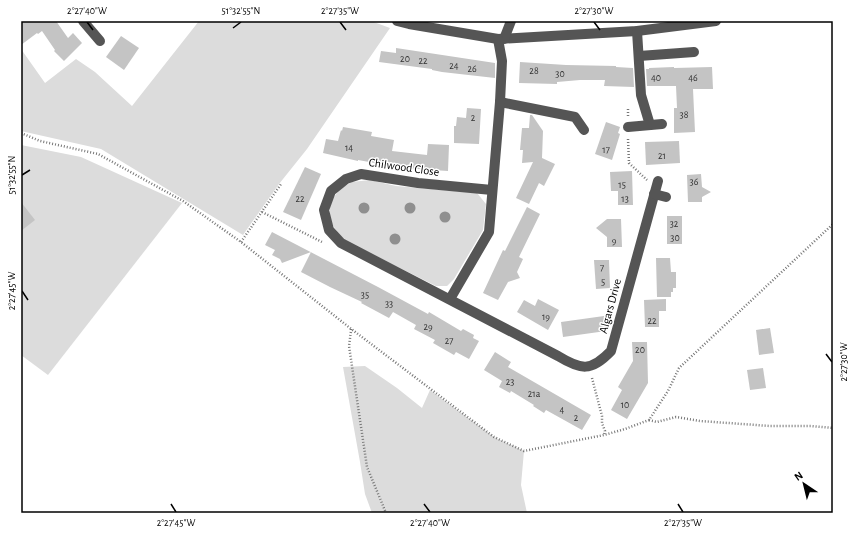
<svg xmlns="http://www.w3.org/2000/svg" width="854" height="534" font-family="'Alegreya Sans',sans-serif">
  <style>
    .green { fill: #dcdcdc }
    .building { fill: #c4c4c4 }
    .lines { fill: none; stroke-linecap: round; stroke-linejoin: round }
    .path { stroke: #777; stroke-width: 2.5; stroke-dasharray: 1 2; stroke-linecap: butt }
    .minor { stroke: #555; stroke-width: 10 }
    .tree { fill: #8f8f8f }
    .ticks { fill: none; stroke: #000; stroke-width: 1.5 }
    .labels { text-anchor: middle; stroke-width: 3; stroke-linejoin: round; paint-order: stroke }
    .number-label { font-size: 10px; fill: #313131 }
    .street-label { font-size: 12px; fill: #000; stroke: #fff }
    .neatline { fill: none; stroke: #000; stroke-width: 1.5 }
    .ticks-label { font-size: 10px; text-anchor: middle; fill: #000 }
  </style>
  <rect width="100%" height="100%" fill="#fff"/>
  <!-- green -->
  <g class="green">
    <polygon points="199,21 371,21 390,28 307,149 279,184 243,235 101,149 21,131 21,49 45,83 76,59 95,72 132,106"/>
    <polygon points="21,145 81,157 182,203 48,375 21,355"/>
    <polygon points="370,180 396,186 477,193 486,204 483,230 454,279 447,286 436,286 342,239 330,221 330,202 340,189 352,182"/>
    <polygon points="365,366 397,388 422,408 430,390 494,437 524,451 521,485 527,513 372,513 365,494 360,462 343,367"/>
  </g>
  <!-- building -->
  <g class="building">
    <polygon points="21,21 56,21 68,38 73,33 82,43 64,61 54,51 55,50 42,31 38,34 37,33 21,45"/>
    <polygon points="121,36 139,48 124,70 106,57"/>
    <polygon points="396,48 495,63 495,78 442,72 432,70 432,69 379,62 381,51 396,53"/>
    <polygon points="520,62 566,65 616,66 616,67 633,68 634,87 604,86 605,80 580,80 557,82 557,84 519,83"/>
    <polygon points="674,67 674,68 712,67 713,89 693,89 695,132 674,133 674,108 677,108 676,86 647,86 646,69 649,69 649,68"/>
    <polygon points="467,108 481,109 479,144 454,143 454,126 456,126 457,117 466,118"/>
    <polygon points="530,115 532,115 543,131 542,158 555,164 544,186 539,183 529,204 516,198 533,162 522,163 523,150 520,150 522,128 529,128"/>
    <polygon points="606,122 620,127 618,133 620,134 612,160 595,154"/>
    <polygon points="343,127 372,132 371,136 394,140 392,151 427,155 428,144 449,145 448,171 403,168 358,160 358,161 323,153 326,139 338,141 341,130 342,131"/>
    <polygon points="679,141 680,163 646,165 645,142"/>
    <polygon points="305,167 321,174 301,220 283,212"/>
    <polygon points="632,171 633,205 618,205 618,191 611,191 610,172"/>
    <polygon points="701,174 702,187 711,192 702,197 702,202 688,202 687,175"/>
    <polygon points="21,202 35,220 21,231"/>
    <polygon points="527,207 540,214 519,257 523,259 517,272 520,278 508,282 498,300 483,293 503,250 505,251"/>
    <rect x="667" y="216" width="15" height="28"/>
    <polygon points="607,219 621,219 622,247 607,247 607,237 596,228"/>
    <polygon points="272,232 378,287 428,314 429,312 461,331 463,329 474,335 473,338 479,341 469,359 456,352 454,355 433,343 435,340 414,329 416,325 393,312 389,318 361,303 362,302 330,287 301,272 311,252 282,263 280,259 272,255 275,250 265,245"/>
    <polygon points="656,258 670,258 671,272 676,272 676,288 673,288 673,292 671,292 671,297 657,297"/>
    <polygon points="594,260 609,260 610,288 596,289"/>
    <polygon points="538,299 559,310 548,330 517,312 524,300 535,306"/>
    <polygon points="666,299 666,311 659,311 659,327 645,327 644,300"/>
    <polygon points="604,316 606,331 563,337 561,322"/>
    <polygon points="770,328 774,353 759,355 756,330"/>
    <polygon points="632,342 647,342 648,383 627,419 611,410 622,390 618,387 633,361"/>
    <polygon points="495,352 511,362 508,367 591,415 582,430 546,410 544,413 533,406 534,405 511,391 510,393 499,387 502,381 484,370"/>
    <polygon points="763,368 766,388 750,390 747,370"/>
  </g>
  <g class="lines">
    <!-- path -->
    <g class="path">
      <polyline points="628,109 628,116"/>
      <polyline points="21,133 40,141 98,154 183,201 241,242 350,328 494,437 524,451 604,435 625,429 649,420 668,391 679,368 833,224"/>
      <polyline points="628,139 629,163 647,180"/>
      <polyline points="262,212 322,242"/>
      <polyline points="241,242 281,184"/>
      <polyline points="351,329 351,331 349,346 367,467 386,513"/>
      <polyline points="592,378 602,416 602,423 605,431 604,435"/>
      <polyline points="649,420 657,422 676,417 700,421 770,426 811,426 833,428"/>
    </g>
    <!-- minor -->
    <g class="minor">
      <polyline points="83,21 100,41"/>
      <polyline points="397,21 409,24 498,39 637,31 716,21"/>
      <polyline points="637,31 641,95 650,125"/>
      <polyline points="504,39 511,21"/>
      <polyline points="639,56 694,52"/>
      <polyline points="500,102 575,117 584,130"/>
      <polyline points="628,127 662,124"/>
      <path d="M492,190L418,183L361,174L346,179L331,191L324,210L329,230L341,243L558,356C581,370 591,372 611,351L658,181"/>
      <polyline points="654,194 666,197"/>
      <polyline points="450,299 489,232 500,102 502,61 498,39"/>
    </g>
  </g>
  <!-- trees -->
  <g class="tree">
    <circle cx="364" cy="208" r="5.5"/>
    <circle cx="410" cy="208" r="5.5"/>
    <circle cx="445" cy="217" r="5.5"/>
    <circle cx="395" cy="239" r="5.5"/>
  </g>
  <!-- ticks -->
  <path class="ticks" d="M87,22L93,30M340,22L346,30M594,22L600,30M233,28L241,22M22,175L30,170M22,291L28,300M826,354L832,362M171,504L176,512M424,504L430,512M678,504L683,512"/>
  <g class="labels">
    <!-- number labels -->
    <g class="number-label">
      <text x="405" y="62">20</text>
      <text x="423" y="64">22</text>
      <text x="454" y="69">24</text>
      <text x="472" y="72">26</text>
      <text x="534" y="74">28</text>
      <text x="560" y="77">30</text>
      <text x="656" y="81">40</text>
      <text x="693" y="81">46</text>
      <text x="684" y="118">38</text>
      <text x="473" y="121">2</text>
      <text x="349" y="151">14</text>
      <text x="606" y="153">17</text>
      <text x="662" y="159">21</text>
      <text x="694" y="185">36</text>
      <text x="622" y="188">15</text>
      <text x="300" y="202">22</text>
      <text x="625" y="202">13</text>
      <text x="674" y="227">32</text>
      <text x="675" y="241">30</text>
      <text x="614" y="244">9</text>
      <text x="602" y="271">7</text>
      <text x="603" y="285">5</text>
      <text x="365" y="298">35</text>
      <text x="389" y="307">33</text>
      <text x="546" y="320">19</text>
      <text x="652" y="324">22</text>
      <text x="428" y="330">29</text>
      <text x="449" y="344">27</text>
      <text x="640" y="353">20</text>
      <text x="510" y="385">23</text>
      <text x="534" y="397">21a</text>
      <text x="625" y="408">10</text>
      <text x="562" y="413">4</text>
      <text x="576" y="421">2</text>
    </g>
    <!-- street labels -->
    <g class="street-label">
      <text transform="translate(404 167) rotate(8)" y="4">Chilwood Close</text>
      <text transform="translate(610 306) rotate(-75)" y="4">Algars Drive</text>
    </g>
  </g>
  <!-- border -->
  <rect width="854" height="534" fill="none" stroke="#ffffff" stroke-width="44"/>
  <!-- north arrow -->
  <g transform="translate(804 484) rotate(325)" stroke="#ffffff" stroke-width="3" paint-order="stroke">
  <path d="M0-3L7 15L0 10L-7 15Z" fill="#000000"/>
  <text y="-6" font-size="11" font-weight="bold" text-anchor="middle" fill="#000000">N</text>
  </g>
  <rect x="22" y="22" width="810" height="490" class="neatline"/>
  <g class="ticks-label">
    <text x="87" y="14">2°27'40"W</text>
    <text x="241" y="14">51°32'55"N</text>
    <text x="340" y="14">2°27'35"W</text>
    <text x="594" y="14">2°27'30"W</text>
    <text transform="translate(11 175) rotate(-90)" y="4">51°32'55"N</text>
    <text transform="translate(11 291) rotate(-90)" y="4">2°27'45"W</text>
    <text transform="translate(843 362) rotate(-90)" y="4">2°27'30"W</text>
    <text x="176" y="526">2°27'45"W</text>
    <text x="430" y="526">2°27'40"W</text>
    <text x="683" y="526">2°27'35"W</text>
  </g>
</svg>
